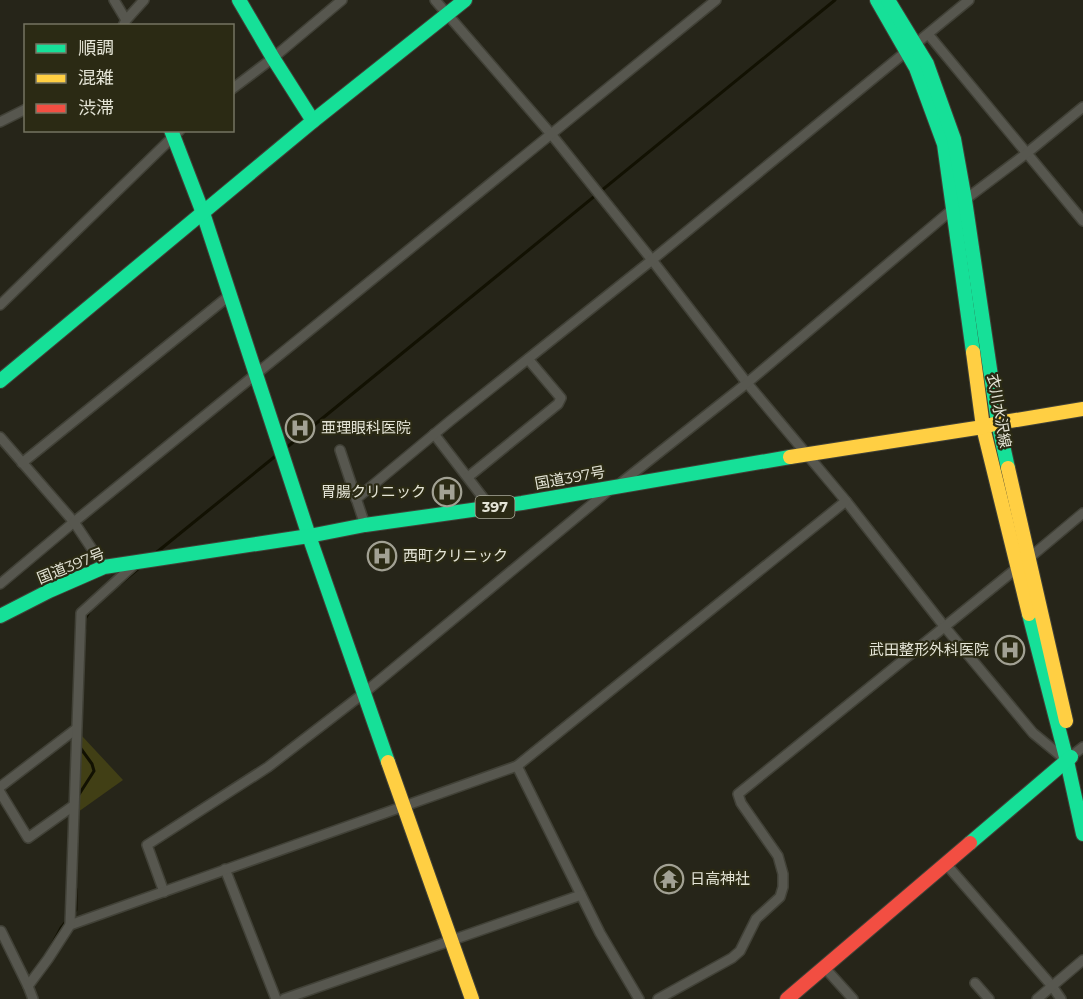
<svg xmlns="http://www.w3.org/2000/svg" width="1083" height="999" font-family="Montserrat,'Noto Sans JP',sans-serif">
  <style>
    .green { fill: #413f15 }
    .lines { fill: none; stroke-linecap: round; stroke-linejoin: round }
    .stream { stroke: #121102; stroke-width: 3 }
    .street-casing { stroke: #414137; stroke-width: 12 }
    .fast-casing { stroke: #414137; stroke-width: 16 }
    .slow-casing { stroke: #414137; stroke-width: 16 }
    .jam-casing { stroke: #414137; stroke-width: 16 }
    .street { stroke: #57574f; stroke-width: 9 }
    .fast { stroke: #16e098; stroke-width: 14 }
    .slow { stroke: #ffcf43; stroke-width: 14 }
    .jam { stroke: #f24e42; stroke-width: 14 }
    .labels { text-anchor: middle; stroke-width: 4.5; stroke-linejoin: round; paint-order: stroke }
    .shield { fill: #2b2a14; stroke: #acac9c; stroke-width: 1.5 }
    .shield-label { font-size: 14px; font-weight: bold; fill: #e4e4d6 }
    .street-label { font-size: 15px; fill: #e4e4d6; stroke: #2b2a14 }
    .poi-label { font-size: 15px; fill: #e4e4d6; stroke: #2b2a14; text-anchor: start }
  </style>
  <rect width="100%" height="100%" fill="#262519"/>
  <!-- green -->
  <polygon class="green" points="82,736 123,780 78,812"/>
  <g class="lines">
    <!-- stream -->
    <g class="stream">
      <polyline points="286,448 835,0"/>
      <polyline points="157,552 278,454"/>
      <polyline points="121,583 139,568"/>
      <polyline points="85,628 85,619 91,609"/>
      <polyline points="78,796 94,771 92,764 79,746"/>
      <polyline points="74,912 76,910 76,889"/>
      <polyline points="48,952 61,928 68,919"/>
    </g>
    <!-- street casing -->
    <g class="street-casing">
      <g id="street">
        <polyline points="114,0 126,20"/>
        <polyline points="435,0 551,134 652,260 747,383 846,501 944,626 1033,733 1067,761"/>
        <polyline points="123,26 126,20 144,0"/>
        <polyline points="928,34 1083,221"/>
        <polyline points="232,89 273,58 342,0"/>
        <polyline points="0,122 26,109"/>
        <polyline points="0,305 180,130"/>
        <polyline points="434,434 491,508"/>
        <polyline points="0,437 74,522 0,584"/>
        <polyline points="340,450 365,525"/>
        <polyline points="22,463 230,295"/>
        <polyline points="468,477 558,404 561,398 528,359"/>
        <polyline points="622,482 747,383 954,208 1027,153 1083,107"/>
        <polyline points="356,499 450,421 652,260 969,0"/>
        <polyline points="1028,559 1083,513"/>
        <polyline points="104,567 74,522 716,0"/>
        <polyline points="1074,754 1083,747"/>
        <polyline points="517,766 600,933 639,999"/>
        <polyline points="0,787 76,729"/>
        <polyline points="0,792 28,838 73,806"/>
        <polyline points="946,864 1052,986 1061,999"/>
        <polyline points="225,869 276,999"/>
        <polyline points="164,892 147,845 268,767 364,693 608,491"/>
        <polyline points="70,925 517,766 846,501"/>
        <polyline points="1,931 28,986"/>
        <polyline points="825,968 853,999"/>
        <polyline points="975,983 989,999"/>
        <polyline points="33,999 28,986 48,959 70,925 81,613 134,565"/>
        <polyline points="284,999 581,895"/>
        <polyline points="658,999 732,958 740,951 756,919 780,897 783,887 783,874 778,856 741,803 738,794 1017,568"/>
        <polyline points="1037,999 1083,960"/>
      </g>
    </g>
    <!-- fast casing -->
    <g class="fast-casing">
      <g id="fast">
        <polyline points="239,0 273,58 313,121"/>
        <polyline points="877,0 916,68 944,144 973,352"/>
        <polyline points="888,0 927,64 954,139 965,200 998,423 1008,468"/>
        <polyline points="171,130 203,213 309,536 388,762"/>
        <polyline points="0,381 313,121 465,0"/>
        <polyline points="1029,614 1067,761 1083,834"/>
        <polyline points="0,616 49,591 104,567 309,536 365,525 522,503 790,457"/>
        <polyline points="970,843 1071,757"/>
      </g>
    </g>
    <!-- slow casing -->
    <g class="slow-casing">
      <g id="slow">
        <polyline points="973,352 983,427 1029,614"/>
        <polyline points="790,457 983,427 998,423 1083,409"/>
        <polyline points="1008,468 1066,721"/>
        <polyline points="388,762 472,999"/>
      </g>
    </g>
    <!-- jam casing -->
    <g class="jam-casing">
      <polyline id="jam" points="787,999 970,843"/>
    </g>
    <!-- street -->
    <use href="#street" class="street"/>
    <!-- fast -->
    <use href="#fast" class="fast"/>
    <!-- slow -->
    <use href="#slow" class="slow"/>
    <!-- jam -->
    <use href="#jam" class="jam"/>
  </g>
  <!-- icons -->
  <defs>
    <g id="hospital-ring" transform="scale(1.5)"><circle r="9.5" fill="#2b2a14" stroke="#a2a194" stroke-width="1.5"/><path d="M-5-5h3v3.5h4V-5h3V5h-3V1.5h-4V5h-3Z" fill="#a2a194"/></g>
    <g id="temple-ring" transform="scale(1.5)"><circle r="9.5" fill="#2b2a14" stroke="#a2a194" stroke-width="1.5"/><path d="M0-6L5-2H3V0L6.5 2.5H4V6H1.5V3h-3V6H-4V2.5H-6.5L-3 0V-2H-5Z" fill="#a2a194"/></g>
  </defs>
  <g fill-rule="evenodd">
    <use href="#hospital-ring" x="300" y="428"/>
    <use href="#hospital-ring" x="447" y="492"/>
    <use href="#hospital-ring" x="382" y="556"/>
    <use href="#hospital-ring" x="1010" y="650"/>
    <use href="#temple-ring" x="669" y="879"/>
  </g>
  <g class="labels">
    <!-- shield labels -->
    <rect class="shield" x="475.5" y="496" width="39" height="22" rx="4.5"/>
    <g class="shield-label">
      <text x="495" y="512">397</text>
    </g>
    <!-- street labels -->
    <g class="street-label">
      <text transform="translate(999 411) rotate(80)" y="5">衣川水沢線</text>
      <text transform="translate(570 478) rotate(-10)" y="5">国道397号</text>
      <text transform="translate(71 566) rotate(-22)" y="5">国道397号</text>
    </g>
    <!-- poi labels -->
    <g class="poi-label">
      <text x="321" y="433">亜理眼科医院</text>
      <text x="426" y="497" text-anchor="end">胃腸クリニック</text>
      <text x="403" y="561">西町クリニック</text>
      <text x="989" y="655" text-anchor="end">武田整形外科医院</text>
      <text x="690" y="884">日高神社</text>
    </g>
  </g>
  <!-- legend -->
  <rect x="24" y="24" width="210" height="108" fill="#2b2a14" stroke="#757462" stroke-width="1.5"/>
  <rect x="36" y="44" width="30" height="9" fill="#16e098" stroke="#757462" stroke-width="1.5"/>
  <text x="78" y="54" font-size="18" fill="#e4e4d6">順調</text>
  <rect x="36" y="74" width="30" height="9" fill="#ffcf43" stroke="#757462" stroke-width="1.5"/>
  <text x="78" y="84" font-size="18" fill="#e4e4d6">混雑</text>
  <rect x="36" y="104" width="30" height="9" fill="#f24e42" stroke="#757462" stroke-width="1.5"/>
  <text x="78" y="114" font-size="18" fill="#e4e4d6">渋滞</text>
</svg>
